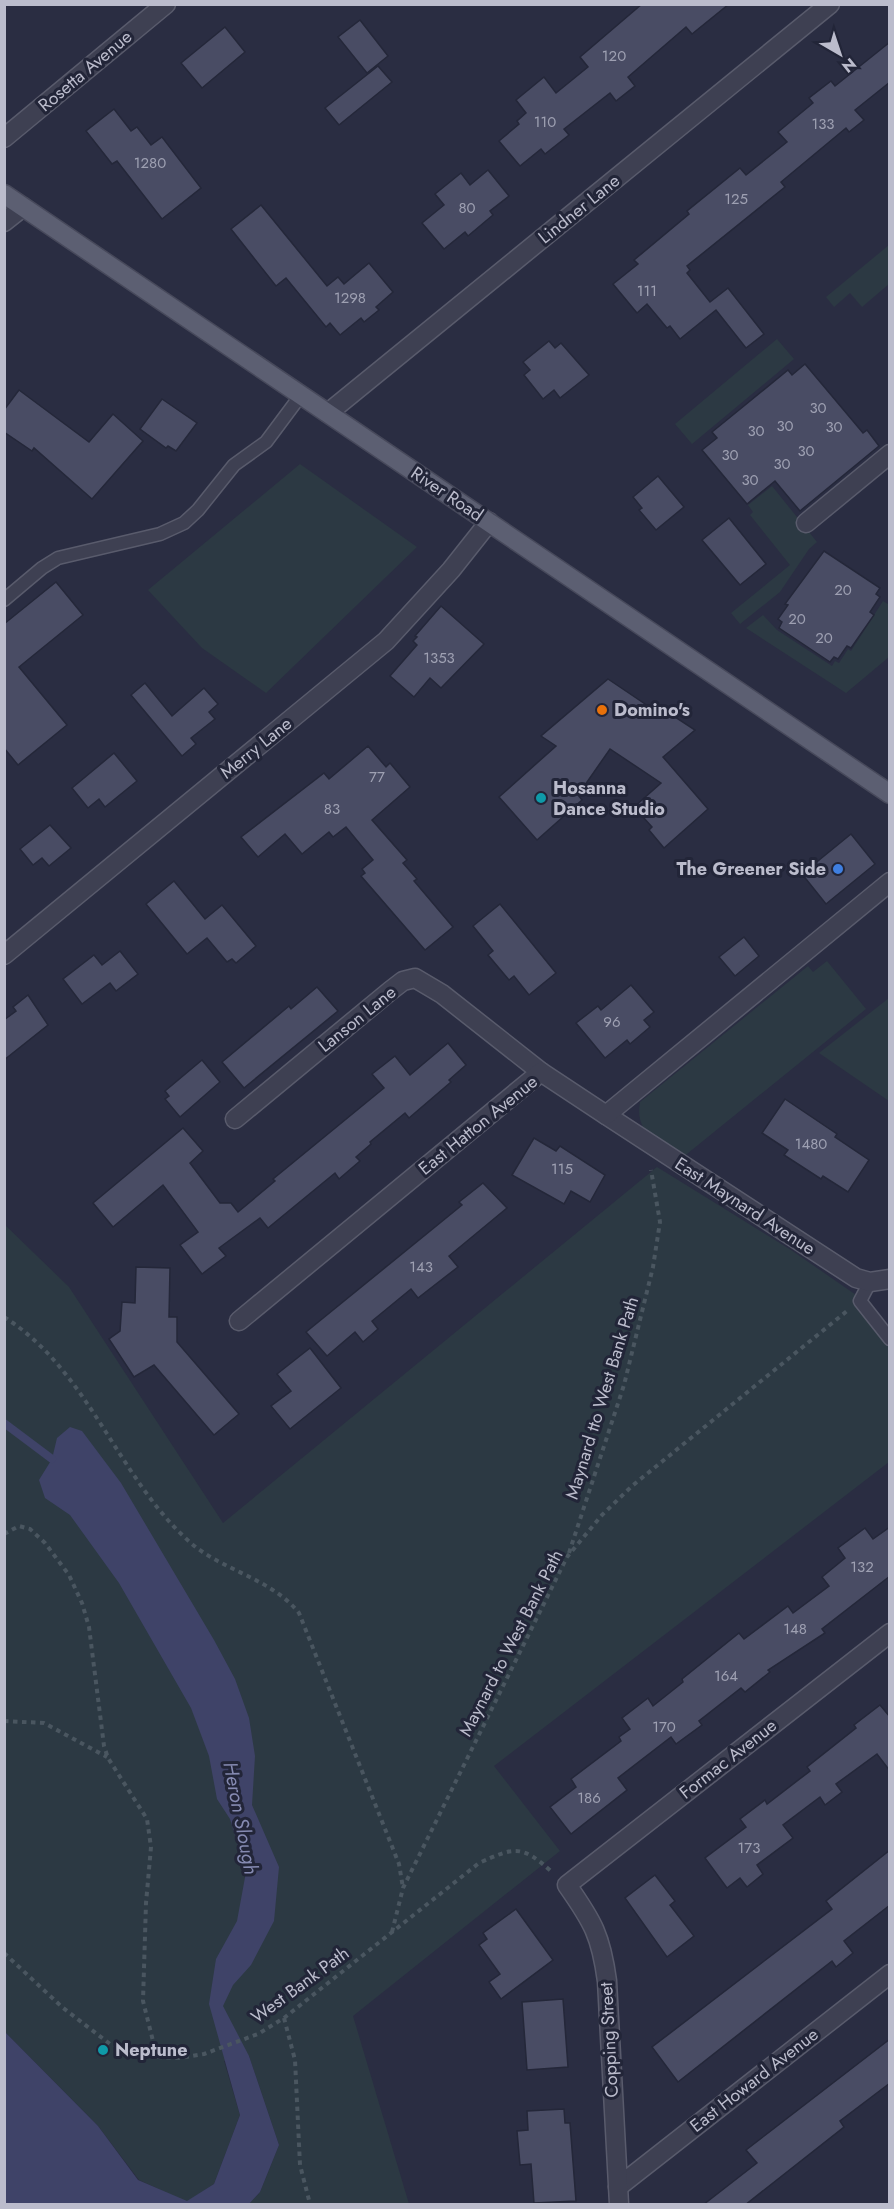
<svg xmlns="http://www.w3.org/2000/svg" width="894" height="2209" font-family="Jost,sans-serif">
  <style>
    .green { fill: #2c3943 }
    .water { fill: #3f4368 }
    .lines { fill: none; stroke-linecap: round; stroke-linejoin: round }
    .stream { stroke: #3f4368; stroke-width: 8 }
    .building { fill: #494c64; stroke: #242739; stroke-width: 1.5 }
    .service-casing { stroke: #595b6c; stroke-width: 15 }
    .minor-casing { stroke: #595b6c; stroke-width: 21 }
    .primary-casing { stroke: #47495b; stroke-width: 21 }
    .path { stroke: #4a5660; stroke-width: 4; stroke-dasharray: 4.5 4.5; stroke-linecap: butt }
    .service { stroke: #3e4052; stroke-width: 12 }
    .minor { stroke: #3e4052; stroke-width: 18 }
    .primary { stroke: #5c5f72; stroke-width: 18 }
    .food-dot { fill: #e8710a; stroke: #222538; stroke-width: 2 }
    .culture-dot { fill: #0f9aa8; stroke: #222538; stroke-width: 2 }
    .shop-dot { fill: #3f7fe0; stroke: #222538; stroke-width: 2 }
    .labels { text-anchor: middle; stroke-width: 6; stroke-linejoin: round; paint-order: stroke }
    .number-label { font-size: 15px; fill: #9ea0b2 }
    .street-label { font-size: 18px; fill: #bbbccc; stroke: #222538 }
    .poi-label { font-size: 18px; font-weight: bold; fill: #bbbccc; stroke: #222538; text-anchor: start }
    .water-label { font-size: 20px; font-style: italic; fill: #858ab1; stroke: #222538 }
  </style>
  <rect width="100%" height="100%" fill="#2a2d42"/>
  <!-- green -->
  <g class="green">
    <polygon points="889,245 889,284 862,307 850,293 834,307 826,297"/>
    <polygon points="777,339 794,359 692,444 675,424"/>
    <polygon points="300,464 417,547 266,693 202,648 148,590"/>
    <polygon points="772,486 817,542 809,549 780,592 740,624 731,613 790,565 750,515 753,512 748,505"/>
    <polygon points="883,601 888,604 889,657 846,693 746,628 763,615 777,630 832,666 835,661 839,663 848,649 851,651"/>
    <path d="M827,961L866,1009L682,1158C659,1142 634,1134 640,1102L808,966L813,972Z"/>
    <polygon points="889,998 889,1101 819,1053"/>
    <polygon points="657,1167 791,1250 872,1306 889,1327 889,1462 494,1766 560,1851 353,2016 409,2204 249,2204 260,2192 279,2145 249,2056 224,2061 240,2115 214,2184 187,2202 139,2180 98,2126 5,2032 4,1224 69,1287 223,1523"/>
  </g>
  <!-- water -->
  <polygon class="water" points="70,1427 82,1431 121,1483 214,1640 235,1679 249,1718 255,1756 252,1805 279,1867 274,1921 251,1965 233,1985 223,2006 249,2056 279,2145 260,2192 249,2204 5,2204 5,2032 98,2126 138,2180 187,2201 214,2184 240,2115 209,2004 216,1959 237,1921 246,1872 230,1819 217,1799 209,1756 191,1708 119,1583 70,1515 45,1498 39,1480 52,1459 57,1438"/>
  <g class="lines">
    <!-- stream -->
    <polyline class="stream" points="4,1423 52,1459"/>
  </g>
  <!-- building -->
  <g class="building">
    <polygon points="642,4 729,4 692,34 686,27 628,77 635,86 616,101 610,93 564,129 569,135 545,154 541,149 520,166 499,141 519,124 517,121 526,113 516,100 544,77 556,93 588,67 580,57"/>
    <polygon points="360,20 388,56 367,73 338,37"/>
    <polygon points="225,27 245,52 202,88 181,63"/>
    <polygon points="890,42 890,82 855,110 864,120 849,132 846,128 781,182 785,187 687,266 690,270 687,273 710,302 728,288 764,334 746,348 716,310 680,339 670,326 667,328 647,304 637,313 613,284 638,264 634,260 689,214 687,211 740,168 746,175 787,142 778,132 813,103 809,98 831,81 835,86"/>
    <polygon points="378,66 392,82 339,125 325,108"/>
    <polygon points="114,109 131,131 137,127 151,145 162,137 201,188 162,219 117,161 112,164 86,131"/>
    <polygon points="488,170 509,196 490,211 493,215 468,236 465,232 444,249 422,223 444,205 435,194 461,173 470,185"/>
    <polygon points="261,205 327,286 338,277 344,284 369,263 393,292 376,307 379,310 364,322 361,318 340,335 330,323 326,327 286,278 276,286 231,229"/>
    <polygon points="549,341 555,348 561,343 589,375 560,398 554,390 543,399 524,375 530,370 523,362"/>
    <polygon points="805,364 863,433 867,430 879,446 800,511 775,481 747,504 702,450 717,438 712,432 739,410 788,370 792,375"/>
    <polygon points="19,390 89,442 113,414 143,441 92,499 34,448 32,451 4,432 4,410"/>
    <polygon points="162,399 197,423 176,451 168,446 166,448 140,429"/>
    <polygon points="658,476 684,507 656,530 639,510 642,508 633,497"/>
    <polygon points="729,518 766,564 740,585 702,540"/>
    <polygon points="824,551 880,588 876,594 880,597 870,612 874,615 851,648 847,646 838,659 834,657 830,662 779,628 782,622 778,619 788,605 785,604"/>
    <polygon points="56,582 83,615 19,667 67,725 18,765 4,748 4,624"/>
    <polygon points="441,606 484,644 441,688 430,678 414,697 390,676 417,645 413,641 417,637 415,636"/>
    <polygon points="608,679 657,712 660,707 695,730 663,757 708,809 664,848 649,830 652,827 634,807 661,783 610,749 578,795 582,800 537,840 499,797 556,746 541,736"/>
    <polygon points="145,683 172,716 204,688 218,704 209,712 215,719 191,738 196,744 182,756 131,695"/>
    <polygon points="368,746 386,767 390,763 410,787 372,820 407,860 403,863 417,879 414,881 453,927 425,950 361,876 365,873 362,869 373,860 346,827 333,837 329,832 302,854 285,834 258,857 241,837 324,773 329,779"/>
    <polygon points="114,753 137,781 105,807 99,799 88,808 72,788"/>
    <polygon points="50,825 71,848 49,866 42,858 33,865 20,849"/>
    <polygon points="851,834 875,864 826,904 802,874"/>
    <polygon points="174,881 205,919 222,905 256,946 236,963 232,959 227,962 207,938 187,954 146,904"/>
    <polygon points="500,904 556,973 529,995 514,976 509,980 488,955 493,951 473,926"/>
    <polygon points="744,937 759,956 735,976 719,957"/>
    <polygon points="120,951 138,974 116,991 110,983 82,1004 63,979 94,955 102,965"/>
    <polygon points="631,985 654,1012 644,1020 650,1027 630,1044 627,1040 605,1058 576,1023 598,1006 601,1010"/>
    <polygon points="317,987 338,1011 244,1088 222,1062 289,1006 291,1009"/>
    <polygon points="28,995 48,1025 4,1060 4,1020 16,1011 13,1007"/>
    <polygon points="448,1043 466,1065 449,1080 451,1082 409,1118 405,1113 370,1142 371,1144 356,1157 360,1161 339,1179 335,1173 268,1228 260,1218 219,1248 226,1256 202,1274 180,1245 198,1232 163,1185 113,1227 93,1203 183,1128 203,1151 190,1163 220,1203 231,1203 238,1212 275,1181 273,1179 384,1088 372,1074 395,1056 410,1075"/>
    <polygon points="202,1060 220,1082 180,1117 165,1099 169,1096 165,1091"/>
    <polygon points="785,1099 837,1134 835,1137 869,1160 848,1192 823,1176 821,1179 784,1155 788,1150 762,1133"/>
    <polygon points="534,1138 556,1151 560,1146 605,1175 590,1202 571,1191 564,1204 512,1175"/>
    <polygon points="483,1183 507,1208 449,1256 458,1267 418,1298 411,1289 372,1321 378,1329 363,1342 355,1332 327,1356 306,1332 462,1205 459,1202"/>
    <polygon points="136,1267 170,1268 169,1317 177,1317 177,1342 239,1414 214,1435 154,1365 134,1377 109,1339 120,1331 122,1302 135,1303"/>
    <polygon points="310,1348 341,1388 290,1429 271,1406 291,1391 277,1374"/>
    <polygon points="890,1527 890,1576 822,1629 825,1633 768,1670 770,1672 745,1692 741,1688 699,1721 702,1725 676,1744 671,1737 618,1778 627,1790 571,1834 550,1807 576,1787 571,1779 621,1741 619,1737 630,1729 622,1718 648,1698 653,1706 683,1682 682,1679 739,1633 744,1639 788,1606 793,1613 829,1586 822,1577 845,1558 838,1548 865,1528 873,1539"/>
    <polygon points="880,1705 890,1717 890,1771 877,1754 836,1784 842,1792 825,1805 820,1797 783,1825 793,1838 757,1865 763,1874 747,1887 740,1878 727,1888 705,1858 746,1827 740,1819 765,1800 767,1804 810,1771 807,1767 856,1728 854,1725"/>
    <polygon points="890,1850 890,1905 844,1941 853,1953 836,1967 832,1961 678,2082 652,2047 832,1909 826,1901"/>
    <polygon points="655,1875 675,1901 670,1905 694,1936 667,1957 625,1898"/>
    <polygon points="516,1909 553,1960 501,1999 489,1982 500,1974 479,1945 487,1939 483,1933"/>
    <polygon points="563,1999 568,2067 527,2070 522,2002"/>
    <polygon points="890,2039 890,2083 840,2121 844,2127 745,2205 703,2205 757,2163 746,2150"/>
    <polygon points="564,2109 565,2123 570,2123 576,2201 534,2203 531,2164 520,2165 517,2131 528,2130 527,2111"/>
  </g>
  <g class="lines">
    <!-- service casing -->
    <g class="service-casing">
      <g id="service">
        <polyline points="4,600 42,568 58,558 160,534 184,523 198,510 234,465 266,442 301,395"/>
        <polyline points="870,1282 860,1301 890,1339"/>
      </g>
    </g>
    <!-- minor casing -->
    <g class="minor-casing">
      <g id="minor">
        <polyline points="4,138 166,4"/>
        <polyline points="4,222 23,207"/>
        <polyline points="328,413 830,4"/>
        <polyline points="806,523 890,454"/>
        <polyline points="4,955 386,641 451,570 489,522"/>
        <polyline points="606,1115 856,1278 870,1282 890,1279"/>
        <polyline points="235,1119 390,991 403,981 415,978 442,994 541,1072"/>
        <polyline points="239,1321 541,1072 606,1115 890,882"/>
        <polyline points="618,2187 890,1974"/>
        <path d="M619,2204L607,1981C601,1936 593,1922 567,1885L890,1633"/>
      </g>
    </g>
    <!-- primary casing -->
    <g class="primary-casing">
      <polyline id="primary" points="4,194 890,794"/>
    </g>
    <!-- path -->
    <g class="path">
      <path d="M4,1317C90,1371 118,1480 192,1544C224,1571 272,1579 299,1613L399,1864L403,1888"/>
      <polyline points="4,1534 19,1526 30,1529 45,1543 69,1575 82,1603 89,1627 104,1746 108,1758 147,1819 151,1847 146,1903 143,2001 157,2057"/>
      <polyline points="569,1553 624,1385 653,1267 660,1222 651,1170"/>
      <polyline points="4,1721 44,1723 107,1757"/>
      <polyline points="392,1932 403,1888 567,1557 602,1515 632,1486 847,1311"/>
      <path d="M4,1953L62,2007L110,2044L157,2057L180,2058L204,2054L258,2034L284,2018L479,1863C515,1847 521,1844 552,1872"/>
      <polyline points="284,2018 295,2060 300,2165 310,2204"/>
    </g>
    <!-- service -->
    <use href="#service" class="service"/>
    <!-- minor -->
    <use href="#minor" class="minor"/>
    <!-- primary -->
    <use href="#primary" class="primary"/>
  </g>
  <!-- markers -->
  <circle class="food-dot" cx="602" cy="710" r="6"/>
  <g class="culture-dot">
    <circle cx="541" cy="798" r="6"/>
    <circle cx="103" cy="2050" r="6"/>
  </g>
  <circle class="shop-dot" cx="838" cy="869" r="6"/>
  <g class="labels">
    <!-- number labels -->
    <g class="number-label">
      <text x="614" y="61">120</text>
      <text x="545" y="127">110</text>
      <text x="823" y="129">133</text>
      <text x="150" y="168">1280</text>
      <text x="736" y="204">125</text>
      <text x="467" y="213">80</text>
      <text x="647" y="296">111</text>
      <text x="350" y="303">1298</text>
      <text x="818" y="413">30</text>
      <text x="785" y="431">30</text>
      <text x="834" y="432">30</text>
      <text x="756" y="436">30</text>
      <text x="806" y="456">30</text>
      <text x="730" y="460">30</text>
      <text x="782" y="469">30</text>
      <text x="750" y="485">30</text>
      <text x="843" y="595">20</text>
      <text x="797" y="624">20</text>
      <text x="824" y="643">20</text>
      <text x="439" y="663">1353</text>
      <text x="377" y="782">77</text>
      <text x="332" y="814">83</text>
      <text x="612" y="1027">96</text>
      <text x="811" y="1149">1480</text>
      <text x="562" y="1174">115</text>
      <text x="421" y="1272">143</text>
      <text x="862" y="1572">132</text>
      <text x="795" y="1634">148</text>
      <text x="726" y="1681">164</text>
      <text x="664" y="1732">170</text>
      <text x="589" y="1803">186</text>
      <text x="749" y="1853">173</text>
    </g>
    <!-- street labels -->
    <g class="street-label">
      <text transform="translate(85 71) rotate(-40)" y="6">Rosetta Avenue</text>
      <text transform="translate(579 209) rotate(-39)" y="6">Lindner Lane</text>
      <text transform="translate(447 494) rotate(34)" y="6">River Road</text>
      <text transform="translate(256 748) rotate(-39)" y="6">Merry Lane</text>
      <text transform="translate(357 1019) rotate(-39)" y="6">Lanson Lane</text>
      <text transform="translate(478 1125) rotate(-39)" y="6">East Hatton Avenue</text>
      <text transform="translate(745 1206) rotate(33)" y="6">East Maynard Avenue</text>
      <text transform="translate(602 1398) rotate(-73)" y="6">Maynard tto West Bank Path</text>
      <text transform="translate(511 1643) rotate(-63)" y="6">Maynard to West Bank Path</text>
      <text transform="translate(728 1759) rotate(-38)" y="6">Formac Avenue</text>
      <text transform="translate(300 1985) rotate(-36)" y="6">West Bank Path</text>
      <text transform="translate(609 2040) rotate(-93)" y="6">Copping Street</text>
      <text transform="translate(754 2080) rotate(-38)" y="6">East Howard Avenue</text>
    </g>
    <!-- poi labels -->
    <g class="poi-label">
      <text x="614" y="716">Domino's</text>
      <text x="553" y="794">Hosanna<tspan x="553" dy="21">Dance Studio</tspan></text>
      <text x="826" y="875" text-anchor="end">The Greener Side</text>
      <text x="115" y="2056">Neptune</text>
    </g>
    <!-- water labels -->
    <g class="water-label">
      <text transform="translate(241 1818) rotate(79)" y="7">Heron Slough</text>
    </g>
  </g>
  <!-- border -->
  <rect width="894" height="2209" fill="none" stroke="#bbbccc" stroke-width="12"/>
  <!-- north arrow -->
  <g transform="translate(840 54) rotate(141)" stroke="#222538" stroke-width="4.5" paint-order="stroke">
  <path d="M0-4.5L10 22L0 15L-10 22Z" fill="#bbbccc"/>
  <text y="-9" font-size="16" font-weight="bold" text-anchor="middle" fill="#bbbccc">N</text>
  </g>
</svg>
